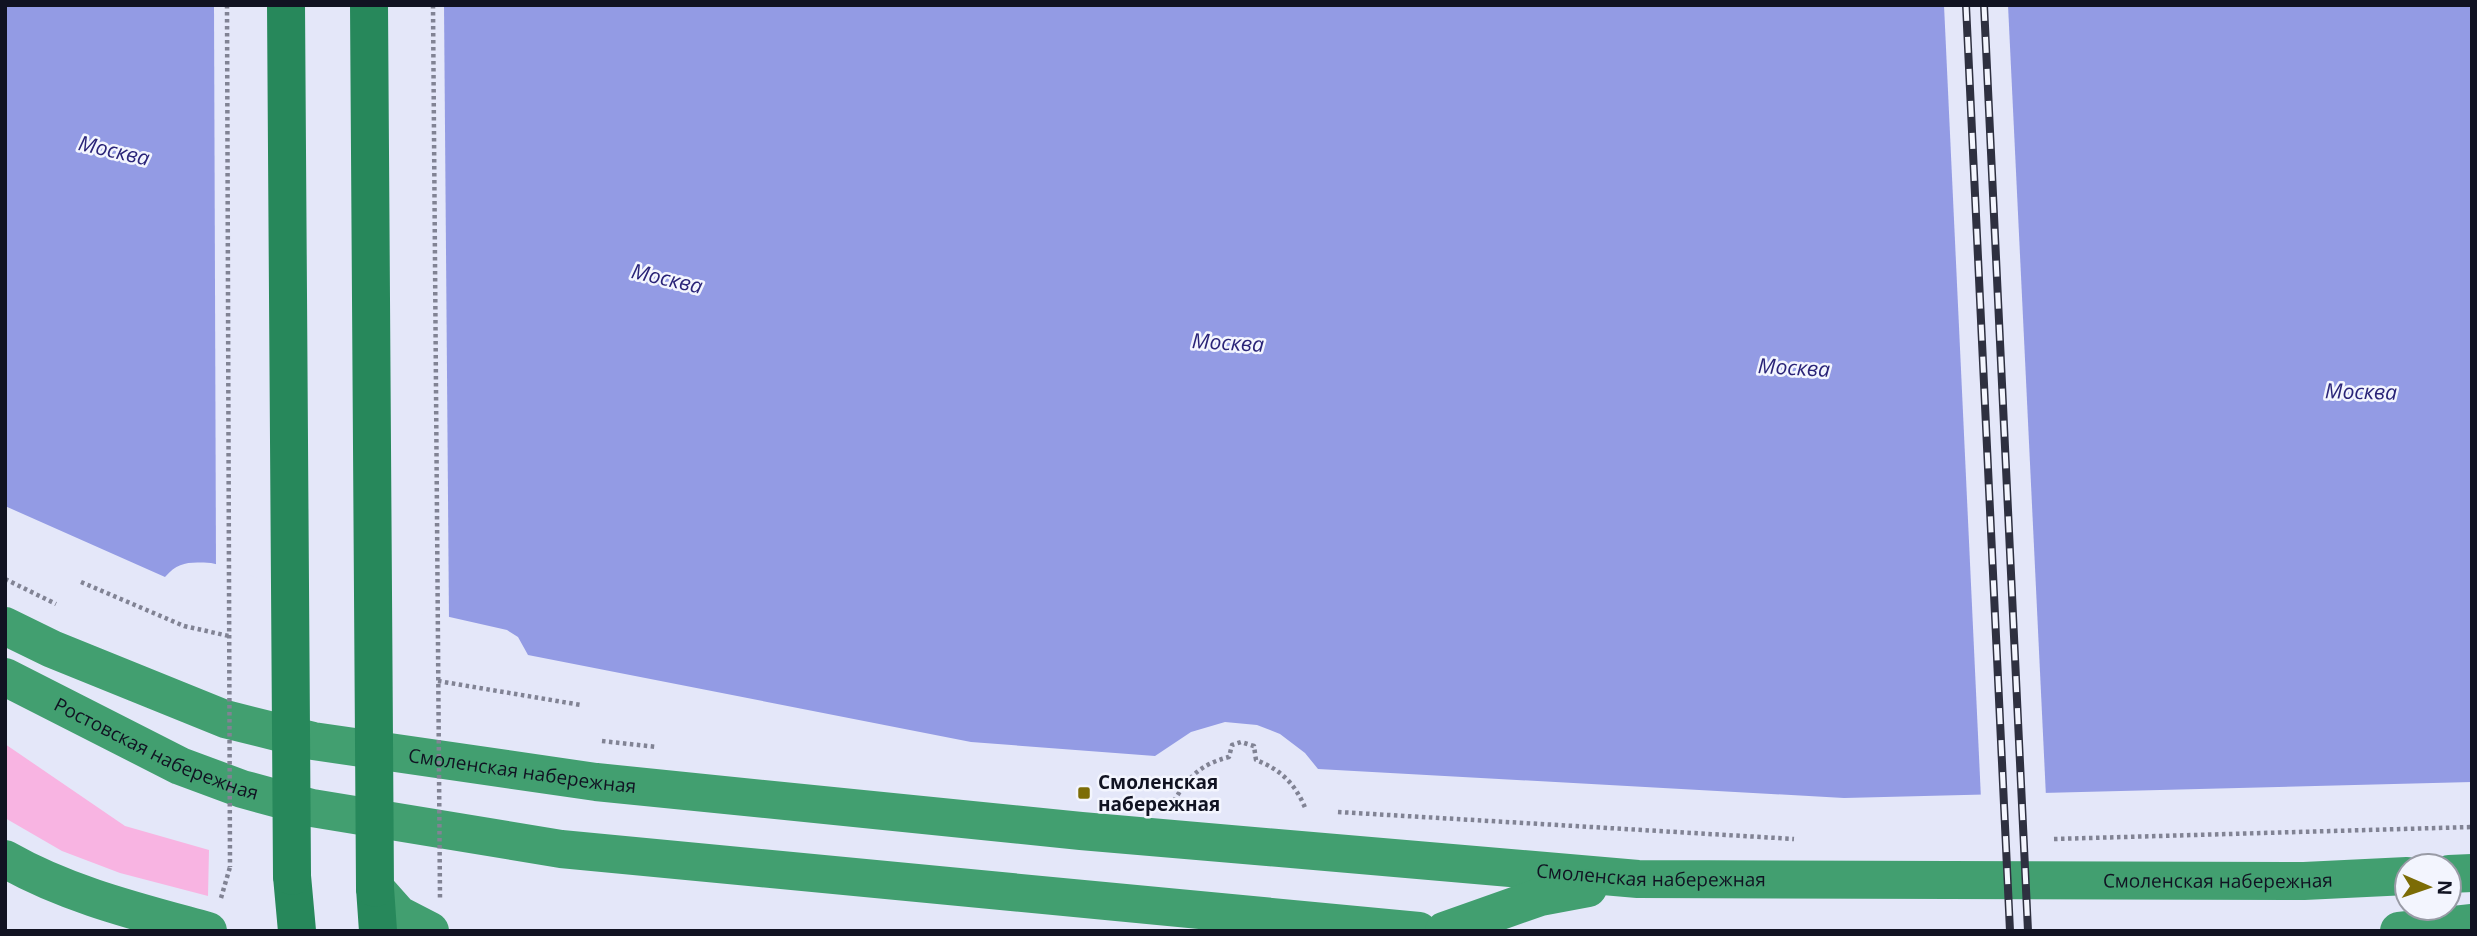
<svg xmlns="http://www.w3.org/2000/svg" width="2477" height="936" font-family="'Open Sans',sans-serif">
  <style>
    .green { fill: #f8b4e2 }
    .water { fill: #939be4 }
    .pier { fill: #e4e7f9 }
    .lines { fill: none; stroke-linecap: round; stroke-linejoin: round }
    .path { stroke: #818394; stroke-width: 4.5; stroke-dasharray: 3.5 3.5; stroke-linecap: butt }
    .secondary { stroke: #429f70; stroke-width: 38 }
    .primary { stroke: #27885b; stroke-width: 38 }
    .rail-casing { stroke: #2e3040; stroke-width: 8 }
    .rail { stroke: #f3f5fe; stroke-width: 5; stroke-dasharray: 16; stroke-linecap: butt }
    .path-bridge { stroke: #818394; stroke-width: 4.5; stroke-dasharray: 3.5 3.5; stroke-linecap: butt }
    .primary-bridge { stroke: #27885b; stroke-width: 38 }
    .poi-dot { fill: #7c6c06; stroke: #f3f5fe; stroke-width: 2.5 }
    .labels { text-anchor: middle; stroke-width: 5; stroke-linejoin: round; paint-order: stroke }
    .street-label { font-size: 19px; fill: #111322; stroke: #f3f5fe }
    .poi-label { font-size: 19px; font-weight: bold; fill: #111322; stroke: #f3f5fe; text-anchor: start }
    .water-label { font-size: 21px; font-style: italic; fill: #2a2478; stroke: #f3f5fe }
  </style>
  <rect width="100%" height="100%" fill="#e4e7f9"/>
  <!-- green -->
  <polygon class="green" points="5,744 125,826 209,850 208,896 120,873 62,851 5,818"/>
  <!-- water -->
  <path class="water" d="M5,5H2472V782L1844,798L1318,769L1305,753L1280,734L1257,725L1225,722L1191,732L1155,756L971,742L528,655L518,637L507,630L211,563C190,562 179,561 165,577L5,506Z"/>
  <!-- pier -->
  <g class="pier">
    <polygon points="214,5 444,5 449,621 216,568"/>
    <polygon points="1944,5 2008,5 2046,797 1981,799"/>
  </g>
  <g class="lines">
    <!-- path -->
    <g class="path">
      <polyline points="5,579 56,604"/>
      <polyline points="81,582 184,626 229,636"/>
      <polyline points="438,681 581,705"/>
      <polyline points="602,741 657,747"/>
      <path d="M1174,801C1188,777 1201,764 1229,757L1232,745L1241,742L1254,746L1256,760C1282,770 1296,785 1306,810"/>
      <polyline points="1338,812 1794,839"/>
      <polyline points="2054,839 2472,827"/>
      <polyline points="221,898 230,867"/>
    </g>
    <!-- secondary -->
    <g class="secondary">
      <path id="s1" d="M5,626L52,649L225,719L313,741L596,782L1081,831L1638,879L2304,881L2407,876"/>
      <path id="s2" d="M5,677L180,766L242,789L312,808L561,849L1419,931"/>
      <path d="M5,859C68,895 139,912 208,931"/>
      <polyline points="2449,874 2472,873"/>
      <polyline points="375,888 399,915 430,931"/>
      <polyline points="1444,931 1540,897 1588,888"/>
      <polyline points="2399,931 2472,923"/>
    </g>
    <!-- primary -->
    <g class="primary">
      <polyline points="292,876 297,931"/>
      <polyline points="375,888 378,931"/>
    </g>
    <!-- rail casing -->
    <g class="rail-casing">
      <g id="rail">
        <polyline points="1966,5 2010,931"/>
        <polyline points="1984,5 2028,931"/>
      </g>
    </g>
    <!-- rail -->
    <use href="#rail" class="rail"/>
    <!-- path-bridge -->
    <g class="path-bridge">
      <polyline points="227,5 230,867"/>
      <polyline points="433,5 440,898"/>
    </g>
    <!-- primary-bridge -->
    <g class="primary-bridge">
      <polyline points="286,5 292,876"/>
      <polyline points="369,5 375,888"/>
    </g>
  </g>
  <!-- markers -->
  <rect class="poi-dot" x="1077" y="786" width="14" height="14" rx="3.5"/>
  <g class="labels">
    <!-- street labels -->
    <g class="street-label">
      <text dy="7" stroke="none"><textPath href="#s2" startOffset="168">Ростовская набережная</textPath></text>
      <text dy="7" stroke="none"><textPath href="#s1" startOffset="541">Смоленская набережная</textPath></text>
      <text dy="7" stroke="none"><textPath href="#s1" startOffset="1675">Смоленская набережная</textPath></text>
      <text dy="7" stroke="none"><textPath href="#s1" startOffset="2242">Смоленская набережная</textPath></text>
    </g>
    <!-- poi labels -->
    <g class="poi-label">
      <text x="1098" y="789">Смоленская<tspan x="1098" dy="22">набережная</tspan></text>
    </g>
    <!-- water labels -->
    <g class="water-label">
      <text transform="translate(114 151) rotate(13)" y="7">Москва</text>
      <text transform="translate(667 279) rotate(13)" y="7">Москва</text>
      <text transform="translate(1228 343) rotate(3)" y="7">Москва</text>
      <text transform="translate(1794 368) rotate(3)" y="7">Москва</text>
      <text transform="translate(2361 392) rotate(1)" y="7">Москва</text>
    </g>
  </g>
  <!-- border -->
  <rect width="2477" height="936" fill="none" stroke="#111322" stroke-width="14"/>
  <!-- north arrow -->
  <g transform="translate(2428 887) rotate(92)"><circle r="33" fill="#f3f5fe" stroke="#999ba6" stroke-width="2"/>
  <path d="M0-5L12 26L0 18L-12 26Z" fill="#7c6c06"/>
  <text y="-10" font-size="19" font-weight="bold" text-anchor="middle" fill="#111322">N</text>
  </g>
</svg>
